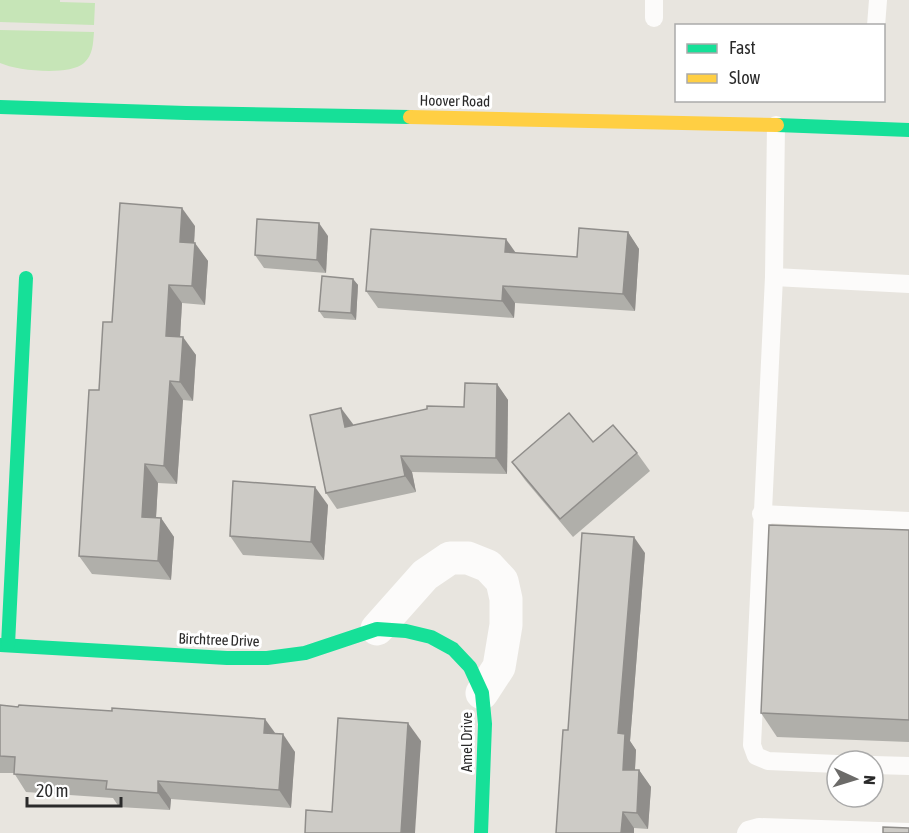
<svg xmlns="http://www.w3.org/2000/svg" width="909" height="833" font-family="'Asap Condensed',sans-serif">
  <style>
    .green { fill: #c6e5b7 }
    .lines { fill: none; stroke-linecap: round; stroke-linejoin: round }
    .lane { stroke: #fcfbfa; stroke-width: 18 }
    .street { stroke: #fcfbfa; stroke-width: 33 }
    .fast { stroke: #16e098; stroke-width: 14 }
    .slow { stroke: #ffcf43; stroke-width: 14 }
    .wall { fill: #b0afaa }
    .shaded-wall { fill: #908e8b }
    .building { fill: #cdcbc6; stroke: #908e8b; stroke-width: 1.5 }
    .labels { text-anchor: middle; stroke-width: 6; stroke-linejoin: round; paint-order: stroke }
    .street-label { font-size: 15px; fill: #2a2a2a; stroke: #fff }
  </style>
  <rect width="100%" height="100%" fill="#e8e5df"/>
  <!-- green -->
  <g class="green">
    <polygon points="0,0 60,0 60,2 95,3 94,25 0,22"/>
    <path d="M0,30L94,32C93,44 93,55 84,63C69,76 18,71 0,63Z"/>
  </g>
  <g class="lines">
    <!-- lane -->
    <g class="lane">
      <polyline points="654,18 654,0"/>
      <polyline points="876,26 878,0"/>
      <polyline points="776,125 774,277 909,284"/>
      <polyline points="774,277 752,745 756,756 768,761 837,764"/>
      <polyline points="761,514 909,521"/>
      <polyline points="873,765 909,766"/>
      <polyline points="746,833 748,830 759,827 909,832"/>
    </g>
    <!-- street -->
    <polyline class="street" points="377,629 425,575 450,558 468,558 488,566 502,581 506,599 506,625 499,667 482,693"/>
    <!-- fast -->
    <g class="fast">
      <polyline points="0,107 186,113 410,117"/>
      <polyline points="777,125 909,130"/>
      <polyline points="0,645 227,658 267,658 305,653 377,629 406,631 431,637 453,649 470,667 482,693 485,724 481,833"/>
      <polyline points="8,645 26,278"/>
    </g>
    <!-- slow -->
    <polyline class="slow" points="410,117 777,125"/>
  </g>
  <!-- wall -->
  <g class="wall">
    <polygon points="195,226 194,243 208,261 205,305 182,303 180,337 196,355 193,401 183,400 177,484 158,483 156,518 161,518 174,537 171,580 92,574 79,556 99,390"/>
    <polygon points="628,232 639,249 635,311 515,303 514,318 378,308 366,291 516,253 577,257"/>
    <polygon points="328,236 326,273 264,268 255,255"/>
    <polygon points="353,279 358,285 356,320 324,318 319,311"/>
    <polygon points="497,384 508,400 507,474 412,472 416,492 337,509 326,493 353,424 353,425 464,407"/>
    <polygon points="593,442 637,453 650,471 573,537 525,480 512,462"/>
    <polygon points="328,505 324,560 243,555 230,536"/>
    <polygon points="909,530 909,742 777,737 761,713"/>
    <polygon points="645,553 630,741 636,750 635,770 639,770 651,787 648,829 634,828 634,833 556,833"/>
    <polygon points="0,705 276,734 295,752 291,808 171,799 170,810 119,807 113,798 26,792 14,773 0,773"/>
  </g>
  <!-- shaded-wall -->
  <g class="shaded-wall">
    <polygon points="182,208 195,226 193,260 180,242"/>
    <polygon points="319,223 328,236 326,273 317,260"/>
    <polygon points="628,232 639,249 635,311 623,294"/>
    <polygon points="506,239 518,256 505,252"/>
    <polygon points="195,243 208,261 205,305 192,286"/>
    <polygon points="353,279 358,285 356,320 351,313"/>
    <polygon points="169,285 182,303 179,354 166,336"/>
    <polygon points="503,286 515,303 514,318 502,301"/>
    <polygon points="183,337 196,355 193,401 180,382"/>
    <polygon points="170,381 183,400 177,484 164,466"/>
    <polygon points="497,384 508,400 507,474 496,458"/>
    <polygon points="341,408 353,424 357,443 345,427"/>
    <polygon points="401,456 412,472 416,492 405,476"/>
    <polygon points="145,464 158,483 155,535 142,517"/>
    <polygon points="315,487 328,505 324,560 311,542"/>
    <polygon points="161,518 174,537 171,580 158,561"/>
    <polygon points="634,537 645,553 630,741 636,750 634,786 623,770 618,733"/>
    <polygon points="265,719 278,737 264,733"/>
    <polygon points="408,723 421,741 415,833 401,833"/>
    <polygon points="283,734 295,752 291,808 279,790"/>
    <polygon points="639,770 651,787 648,829 637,813"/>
    <polygon points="158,781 171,799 170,810 158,793"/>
    <polygon points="623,812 634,828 634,833 621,833"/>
  </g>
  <!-- building -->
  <g class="building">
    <polygon points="120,203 182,208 180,242 195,243 192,286 169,285 166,336 183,337 180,382 170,381 164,466 145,464 142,517 161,518 158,561 79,556 89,390 99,390 103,322 112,322"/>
    <polygon points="257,219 319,223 317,260 255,255"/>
    <polygon points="579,228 628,232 623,294 503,286 502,301 366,291 371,229 506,239 505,252 577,257"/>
    <polygon points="322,276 353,279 351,313 319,311"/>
    <polygon points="465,383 497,384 496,458 401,456 405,476 326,493 310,415 341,408 345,427 427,409 427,406 464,407"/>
    <polygon points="569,413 593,442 613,425 637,453 560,519 512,462"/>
    <polygon points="233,481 315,487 311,542 230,536"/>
    <polygon points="769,525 909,530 909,720 761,713"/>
    <polygon points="582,533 634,537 618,733 625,734 623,770 639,770 637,813 623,812 621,833 556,833 563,730 568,730"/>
    <polygon points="0,705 18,707 19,705 112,711 112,708 265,719 264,733 283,734 279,790 158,781 158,793 106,789 107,781 14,774 15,757 0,756"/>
    <polygon points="338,718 408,723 401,833 305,833 306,810 332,812"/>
    <polygon points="883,827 909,828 909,833 883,833"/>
  </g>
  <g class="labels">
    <!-- street labels -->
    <g class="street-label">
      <text transform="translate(455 101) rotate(1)" y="5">Hoover Road</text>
      <text transform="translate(219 640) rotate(2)" y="5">Birchtree Drive</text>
      <text transform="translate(467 742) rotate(-90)" y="5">Amel Drive</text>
    </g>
  </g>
  <!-- legend -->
  <rect x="675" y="24" width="210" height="78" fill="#ffffff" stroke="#aaaaaa" stroke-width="1.5"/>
  <rect x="687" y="44" width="30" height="9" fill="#16e098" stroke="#aaaaaa" stroke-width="1.5"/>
  <text x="729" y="54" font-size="18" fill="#2a2a2a">Fast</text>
  <rect x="687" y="74" width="30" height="9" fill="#ffcf43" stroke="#aaaaaa" stroke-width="1.5"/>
  <text x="729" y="84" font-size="18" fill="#2a2a2a">Slow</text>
  <!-- north arrow -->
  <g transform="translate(855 779) rotate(94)"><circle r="28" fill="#ffffff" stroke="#aaaaaa" stroke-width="1.5"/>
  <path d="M0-4.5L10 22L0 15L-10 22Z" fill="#6c6b69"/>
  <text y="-9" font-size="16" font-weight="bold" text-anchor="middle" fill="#2a2a2a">N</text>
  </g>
  <!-- scale -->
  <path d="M27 797v9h94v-9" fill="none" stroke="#2a2a2a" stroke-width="3"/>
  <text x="36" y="797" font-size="18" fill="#2a2a2a" stroke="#ffffff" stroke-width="4.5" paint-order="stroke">20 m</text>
</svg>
